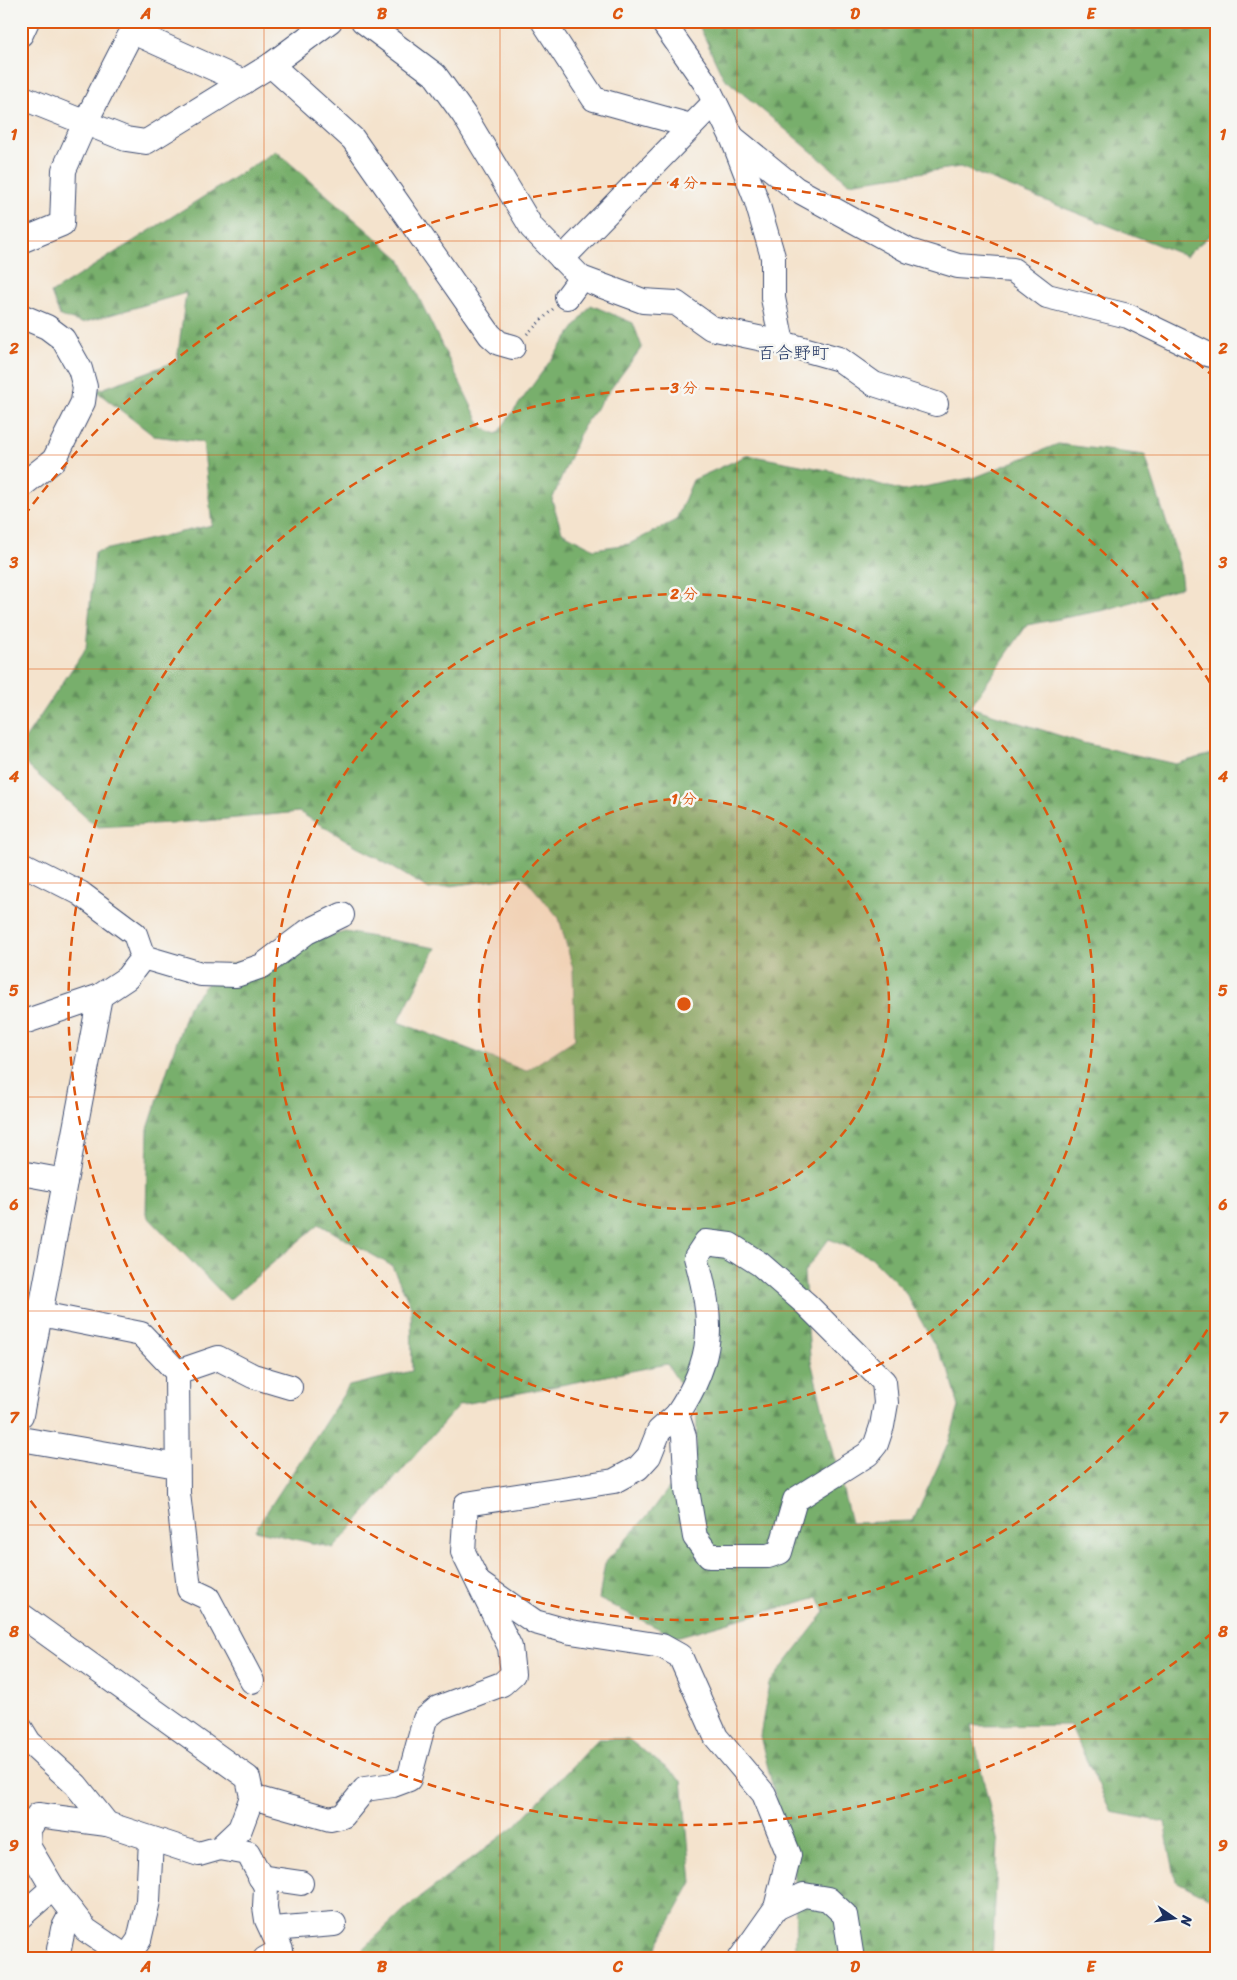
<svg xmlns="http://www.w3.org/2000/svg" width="1237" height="1980" font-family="Sriracha,'Klee One',sans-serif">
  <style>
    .forest { fill: url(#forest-firs); stroke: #4a6f65; fill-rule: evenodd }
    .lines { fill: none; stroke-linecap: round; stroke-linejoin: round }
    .minor-casing { stroke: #3c4a6f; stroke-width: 26 }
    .path { stroke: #3c4a6f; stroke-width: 3; stroke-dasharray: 1 4; stroke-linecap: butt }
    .minor { stroke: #fff; stroke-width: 24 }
    .grid { fill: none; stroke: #de5710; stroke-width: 1; stroke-opacity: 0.55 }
    .ring { fill: none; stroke: #de5710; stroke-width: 2.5; stroke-dasharray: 9 6 }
    .labels { text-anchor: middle; stroke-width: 5; stroke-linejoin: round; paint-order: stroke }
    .quarter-label { font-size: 18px; fill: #1b2f5e; stroke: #f6f6f2 }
    .centre { fill: #de5710; stroke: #f6f6f2; stroke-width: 2.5 }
    .ring-label { font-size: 15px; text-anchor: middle; font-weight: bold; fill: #de5710; stroke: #f6f6f2; stroke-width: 5; stroke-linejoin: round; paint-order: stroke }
    .neatline { fill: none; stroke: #de5710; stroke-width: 2 }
    .grid-label { font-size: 16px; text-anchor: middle; font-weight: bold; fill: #de5710 }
  </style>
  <defs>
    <pattern id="forest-firs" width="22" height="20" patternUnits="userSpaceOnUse" patternTransform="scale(1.25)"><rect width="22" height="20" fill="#78af6c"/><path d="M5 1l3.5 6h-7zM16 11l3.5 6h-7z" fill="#628f5c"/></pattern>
  </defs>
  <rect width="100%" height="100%" fill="#f6f6f2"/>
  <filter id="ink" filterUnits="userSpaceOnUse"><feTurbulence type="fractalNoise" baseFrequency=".02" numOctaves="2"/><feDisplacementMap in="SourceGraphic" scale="10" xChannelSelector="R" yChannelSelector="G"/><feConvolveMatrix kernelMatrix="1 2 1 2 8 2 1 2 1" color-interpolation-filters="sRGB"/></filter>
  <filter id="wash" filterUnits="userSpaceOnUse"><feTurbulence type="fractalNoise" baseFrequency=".0096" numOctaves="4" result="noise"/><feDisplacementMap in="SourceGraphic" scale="20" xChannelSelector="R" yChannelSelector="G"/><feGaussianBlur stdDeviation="1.12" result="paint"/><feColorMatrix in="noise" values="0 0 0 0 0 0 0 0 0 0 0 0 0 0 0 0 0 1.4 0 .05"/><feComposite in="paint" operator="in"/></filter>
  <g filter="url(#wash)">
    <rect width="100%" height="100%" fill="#f4e3cd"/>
    <!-- forest -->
    <g class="forest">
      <polygon points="697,21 1216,21 1216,230 1186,256 960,167 849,183 723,77"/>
      <path d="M276,151L400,259L482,428L497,434L591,305L633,323L642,347L583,426L552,500L562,532L594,549L629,544L676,520L693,480L748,455L832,471L903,491L976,477L1058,444L1145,455L1179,562L1182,587L1105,610L1027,625L970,707L1083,743L1175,764L1216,753V1902L1176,1881L1164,1822L1111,1812L1070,1725L971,1726L998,1843L992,1959H796L795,1876L760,1736L769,1684L825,1612L818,1597L676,1637L599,1599L605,1563L654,1508L696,1451L697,1410L667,1364L459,1405L334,1548L255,1530L349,1386L412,1371L411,1306L392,1266L319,1224L229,1300L146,1215L148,1129L188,1007L221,967L345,932L436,948L398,1022L526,1071L575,1039L573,969L559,918L523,876L429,889L299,812L206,821L97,827L21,760V745L86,648L95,552L212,525L203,442L154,436L96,391L177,361L186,293L82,323L60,316L51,293ZM829,1239L871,1257L904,1290L950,1373L959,1407L948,1444L913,1521L851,1523L810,1357L804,1272Z"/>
      <polygon points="598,1739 628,1739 682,1780 692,1882 650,1959 353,1959 406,1908 515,1826"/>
    </g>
  </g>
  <g filter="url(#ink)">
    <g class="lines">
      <!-- minor casing -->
      <g class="minor-casing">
        <g id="minor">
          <polyline points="363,21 435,75 464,115 532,228 581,278 643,301 676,303 711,328 782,343 839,359 874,384 936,404"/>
          <polyline points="543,21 594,99 691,126"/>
          <polyline points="662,21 706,84 732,137 756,199 773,257 773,298 782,343"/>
          <polyline points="21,34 27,21"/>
          <polyline points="271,65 353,139 490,335 499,343 513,347"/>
          <polyline points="21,97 126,139 146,142 271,65 330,21"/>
          <polyline points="732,137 796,189 909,251 958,266 1013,270 1047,296 1128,316 1207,354 1216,356"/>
          <polyline points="21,241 62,224 64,170 85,123 129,37 135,33 244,82"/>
          <polyline points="562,259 714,103"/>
          <polyline points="567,297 581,278"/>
          <polyline points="21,316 47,327 63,339 80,369 85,387 83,402 54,460 21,486"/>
          <polyline points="21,863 80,893 135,934 143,957 127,978 100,996 21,1023"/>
          <polyline points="143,957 201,974 236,975 262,966 307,932 342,915"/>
          <polyline points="21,1173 65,1181"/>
          <path d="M706,1242L730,1245L760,1264L806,1304L884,1382L886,1403L882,1426L876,1444L868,1454L795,1500L780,1552L768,1556H709L695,1537L687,1490L684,1436L677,1415C715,1358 714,1322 696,1257Z"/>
          <polyline points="21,1310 141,1334 177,1372 178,1493 189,1589 208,1598 252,1681"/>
          <polyline points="177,1372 218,1358 253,1376 290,1387"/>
          <polyline points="21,1415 100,996"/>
          <polyline points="21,1439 177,1466"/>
          <polyline points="479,1583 535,1622 571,1632 662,1646 680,1656 716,1737 764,1794 789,1855 776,1908 740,1959"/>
          <polyline points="21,1615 248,1778 252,1797 240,1829 220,1848 199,1854 107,1824 38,1815 29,1829 28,1846 53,1888 86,1930 129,1959"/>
          <polyline points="21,1729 29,1742 76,1785 107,1824"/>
          <polyline points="252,1797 330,1819 343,1816 365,1789 393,1785 409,1779 425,1719 438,1708 502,1684 513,1674 510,1647 463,1552 466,1504 614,1481 638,1468 649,1456 659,1431 677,1415"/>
          <polyline points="220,1848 248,1853 266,1887 265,1907 267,1920 281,1950 265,1959"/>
          <polyline points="260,1877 301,1883"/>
          <polyline points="776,1908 804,1895 828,1899 845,1915 852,1959"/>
          <polyline points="21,1916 53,1888"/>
          <polyline points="272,1929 334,1924"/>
          <polyline points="59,1949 63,1929 72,1912"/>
          <polyline points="127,1957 139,1940 148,1901 151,1840"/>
        </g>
      </g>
      <!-- path -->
      <polyline class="path" points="527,334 553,309"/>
      <!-- minor -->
      <use href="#minor" class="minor"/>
    </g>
  </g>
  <!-- grid -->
  <path class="grid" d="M264,21V1959M500,21V1959M737,21V1959M973,21V1959M21,241H1216M21,455H1216M21,669H1216M21,883H1216M21,1097H1216M21,1311H1216M21,1525H1216M21,1739H1216"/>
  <!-- distance rings -->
  <circle cx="684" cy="1004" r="205" fill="#de5710" fill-opacity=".12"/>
  <g class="ring">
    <circle cx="684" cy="1004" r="205"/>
    <circle cx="684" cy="1004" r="410"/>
    <path d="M1215 1317A616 616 0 1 1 1215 691"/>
    <path d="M1212 1633A821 821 0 0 1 24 1492M24 516A821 821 0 0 1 1212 375"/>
  </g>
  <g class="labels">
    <!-- quarter labels -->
    <g class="quarter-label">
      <text x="793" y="359">百合野町</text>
    </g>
  </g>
  <circle cx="684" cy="1004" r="8" class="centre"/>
  <g class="ring-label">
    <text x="684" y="188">4 分</text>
    <text x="684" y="393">3 分</text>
    <text x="684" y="599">2 分</text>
    <text x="684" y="804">1 分</text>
  </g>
  <!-- margin -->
  <rect width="1237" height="1980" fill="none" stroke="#f6f6f2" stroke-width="55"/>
  <!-- north arrow -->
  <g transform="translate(1174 1918) rotate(103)" stroke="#f6f6f2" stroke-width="4" paint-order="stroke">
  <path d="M0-4L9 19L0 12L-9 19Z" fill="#1b2f5e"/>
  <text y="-8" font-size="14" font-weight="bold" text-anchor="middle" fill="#1b2f5e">N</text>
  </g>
  <rect x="28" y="28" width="1182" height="1924" class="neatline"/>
  <g class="grid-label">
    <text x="146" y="19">A</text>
    <text x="382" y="19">B</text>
    <text x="618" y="19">C</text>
    <text x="855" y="19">D</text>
    <text x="1091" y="19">E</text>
    <text x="14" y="140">1</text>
    <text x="1223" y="140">1</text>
    <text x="14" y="354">2</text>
    <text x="1223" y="354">2</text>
    <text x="14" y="568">3</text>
    <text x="1223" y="568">3</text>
    <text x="14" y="782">4</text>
    <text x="1223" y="782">4</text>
    <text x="14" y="996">5</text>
    <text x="1223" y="996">5</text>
    <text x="14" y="1210">6</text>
    <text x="1223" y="1210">6</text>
    <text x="14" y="1423">7</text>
    <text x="1223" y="1423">7</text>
    <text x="14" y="1637">8</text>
    <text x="1223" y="1637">8</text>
    <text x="14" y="1851">9</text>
    <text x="1223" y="1851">9</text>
    <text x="146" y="1972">A</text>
    <text x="382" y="1972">B</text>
    <text x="618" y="1972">C</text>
    <text x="855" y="1972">D</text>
    <text x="1091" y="1972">E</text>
  </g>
</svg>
